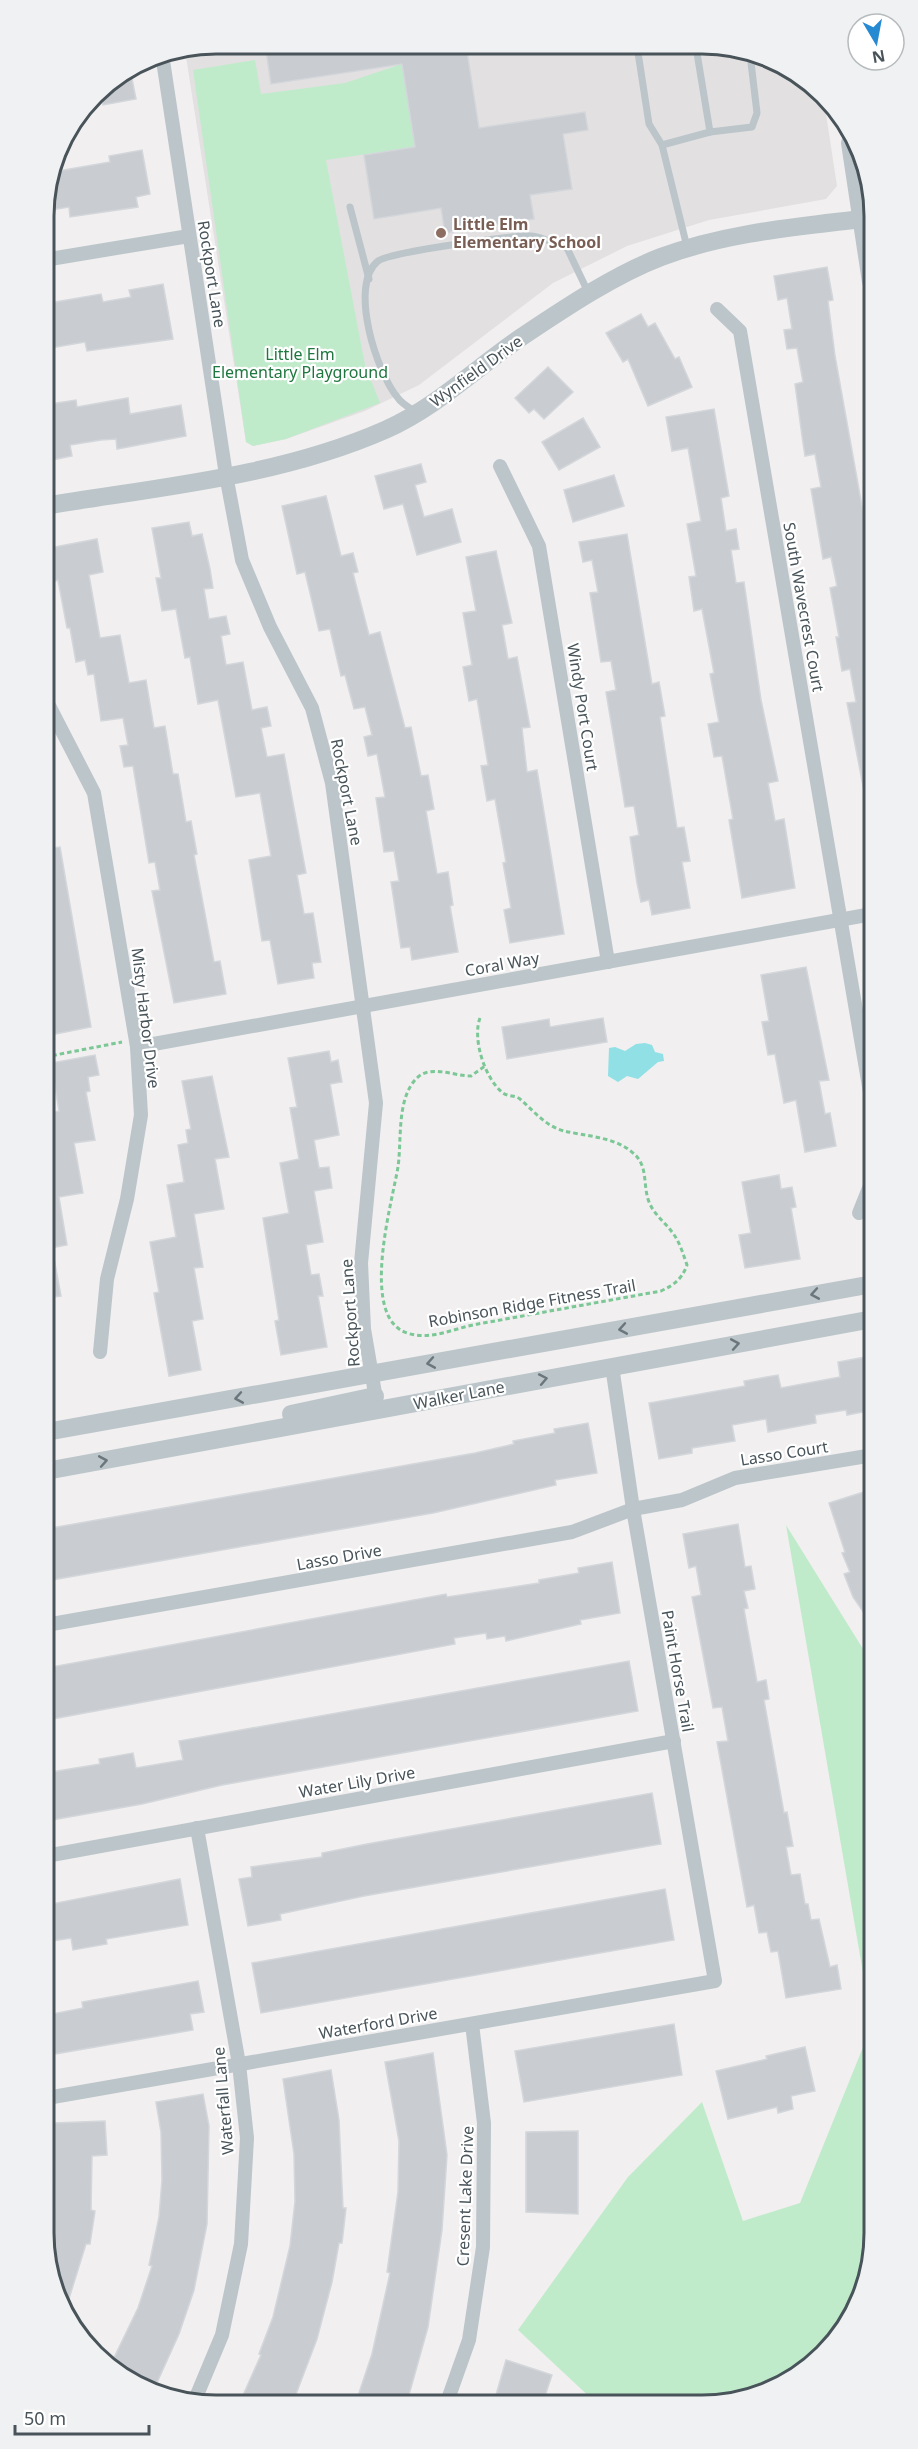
<svg xmlns="http://www.w3.org/2000/svg" width="918" height="2449" font-family="'Noto Sans',sans-serif">
  <style>
    .education { fill: #e2e0e0 }
    .green { fill: #c0ebcb }
    .water { fill: #90e0e5 }
    .building { fill: #c9ccd1; stroke: #d3d6da; stroke-width: 1.5 }
    .lines { fill: none; stroke-linecap: round; stroke-linejoin: round }
    .path { stroke: #7bc796; stroke-width: 3; stroke-dasharray: 4.5 3; stroke-linecap: butt }
    .service { stroke: #bbc5ca; stroke-width: 7 }
    .minor { stroke: #bbc5ca; stroke-width: 14 }
    .tertiary { stroke: #bbc5ca; stroke-width: 18 }
    .oneway { stroke: #6a767c }
    .education-dot { fill: #8d6e63; stroke: #fff; stroke-width: 2 }
    .labels { text-anchor: middle; stroke-width: 4.5; stroke-linejoin: round; paint-order: stroke }
    .education-label { font-size: 16px; font-weight: bold; fill: #785e54; stroke: #fff; text-anchor: start }
    .street-label { font-size: 16px; fill: #48545a; stroke: #fff }
    .park-label { font-size: 16px; fill: #1e773e; stroke: #fff }
    .rim { fill: none; stroke: #48545a; stroke-width: 3 }
  </style>
  <rect width="100%" height="100%" fill="#f1efef"/>
  <!-- education -->
  <polygon class="education" points="216,44 736,47 823,94 837,186 826,199 709,220 627,246 553,283 419,385 365,411 286,439 253,446 246,442 185,50"/>
  <!-- green -->
  <g class="green">
    <polygon points="255,60 261,94 345,83 402,64 415,147 326,160 365,365 380,403 286,439 253,446 246,442 193,70"/>
    <polygon points="786,1525 873,1665 874,2244 861,2299 832,2346 789,2382 736,2402 595,2402 518,2330 628,2177 702,2102 743,2221 800,2203 872,2025"/>
  </g>
  <!-- water -->
  <polygon class="water" points="645,1043 652,1045 655,1052 663,1054 664,1061 658,1062 638,1079 627,1076 618,1082 608,1076 609,1048 615,1047 625,1051 636,1044"/>
  <!-- building -->
  <g class="building">
    <polygon points="265,44 466,45 479,128 585,112 588,130 563,134 572,189 530,195 534,219 445,233 441,208 374,219 364,155 415,147 402,64 271,84"/>
    <polygon points="130,69 136,99 103,105 100,89"/>
    <polygon points="142,150 150,194 136,197 138,207 70,217 69,207 44,211 53,172 110,162 109,156"/>
    <polygon points="827,267 833,300 828,301 835,356 872,562 872,790 864,791 847,703 856,702 850,669 842,671 836,637 839,637 830,588 837,586 831,557 823,559 811,489 821,487 815,454 805,456 802,436 795,384 803,382 797,348 787,349 784,330 792,329 787,298 778,300 774,276"/>
    <polygon points="163,284 173,339 87,351 85,342 44,349 44,304 101,294 103,302 131,297 129,290"/>
    <polygon points="641,314 648,327 655,323 675,359 679,357 692,387 648,406 628,359 623,362 606,333"/>
    <polygon points="548,367 573,392 544,419 534,409 529,413 515,398"/>
    <polygon points="128,398 130,414 181,405 186,436 117,449 116,439 101,440 70,445 72,456 52,460 44,405 76,400 77,407"/>
    <polygon points="714,409 729,496 721,498 726,531 736,529 739,549 731,550 736,583 744,582 761,700 778,781 768,783 775,821 784,819 795,888 742,898 729,820 733,819 722,756 714,757 708,724 719,722 710,674 714,673 702,609 694,611 689,577 696,576 687,524 701,521 688,448 672,451 666,417"/>
    <polygon points="583,418 600,447 559,470 542,442"/>
    <polygon points="421,464 426,482 415,485 424,517 452,509 461,542 417,555 403,504 384,509 375,476"/>
    <polygon points="614,475 624,506 573,522 564,490"/>
    <polygon points="326,496 341,556 353,553 358,572 353,573 369,635 380,632 405,728 411,727 421,776 428,775 434,809 426,811 437,874 448,872 453,905 450,906 458,952 412,960 410,947 401,948 391,882 399,881 394,851 384,852 376,798 385,797 377,754 368,756 364,737 372,735 365,707 354,709 345,675 341,676 330,629 319,631 305,572 297,574 282,506"/>
    <polygon points="189,522 192,536 202,534 210,569 213,588 204,589 209,619 226,616 230,634 221,636 226,665 243,662 252,710 267,707 271,726 261,728 267,757 284,754 306,873 297,875 304,914 313,913 321,962 312,963 314,978 278,984 270,940 262,941 249,860 271,856 260,793 236,797 218,700 198,704 190,657 185,658 176,609 162,611 156,578 161,578 152,528"/>
    <polygon points="627,534 652,684 659,682 665,716 660,717 677,828 684,827 690,861 682,862 690,908 652,915 649,900 641,902 637,883 630,837 639,835 634,806 625,807 622,788 606,692 616,690 611,661 601,662 590,593 598,592 592,560 583,562 579,542"/>
    <polygon points="97,539 103,572 89,575 100,638 120,635 129,683 146,680 154,728 165,726 173,774 178,774 186,822 191,821 197,854 194,855 214,962 220,961 226,994 174,1003 152,891 160,890 155,862 149,863 133,766 124,767 120,746 128,745 123,718 101,721 94,674 88,675 85,660 76,662 70,628 67,628 58,580 55,581 49,548"/>
    <polygon points="496,551 512,623 502,625 508,659 517,657 530,727 522,728 527,772 537,770 564,934 510,943 504,910 511,908 503,863 506,862 495,799 487,801 481,766 488,765 477,699 469,701 463,667 472,665 463,613 476,611 466,557"/>
    <polygon points="60,847 91,1027 45,1036 45,849"/>
    <polygon points="806,967 829,1080 819,1081 825,1114 830,1113 836,1146 805,1152 796,1100 784,1103 775,1054 768,1055 762,1022 769,1021 761,975"/>
    <polygon points="603,1018 607,1042 507,1059 502,1027 549,1019 550,1027"/>
    <polygon points="329,1051 331,1062 338,1060 342,1082 330,1084 339,1135 314,1140 319,1168 329,1167 332,1188 314,1191 323,1242 306,1245 311,1275 319,1274 323,1296 318,1296 327,1347 281,1355 275,1321 279,1320 263,1218 289,1213 280,1163 299,1159 290,1108 297,1107 288,1058"/>
    <polygon points="95,1055 99,1075 88,1077 90,1091 86,1092 95,1140 74,1143 83,1193 59,1197 67,1245 45,1249 45,1114 59,1111 51,1063"/>
    <polygon points="212,1076 229,1157 215,1159 224,1209 194,1214 203,1267 194,1268 203,1319 192,1321 201,1370 169,1376 154,1293 159,1292 150,1242 176,1237 167,1185 184,1182 178,1145 188,1143 186,1130 191,1129 182,1081"/>
    <polygon points="779,1175 781,1189 792,1187 796,1207 791,1208 800,1259 745,1268 739,1235 751,1233 742,1182"/>
    <polygon points="45,1253 53,1253 61,1296 45,1298"/>
    <polygon points="871,1356 873,1410 847,1415 846,1410 815,1415 816,1423 768,1432 766,1419 732,1425 735,1441 692,1448 692,1453 659,1459 649,1403 745,1386 744,1381 778,1375 781,1388 840,1377 838,1362"/>
    <polygon points="588,1423 597,1473 555,1480 556,1485 433,1513 46,1581 46,1529 475,1453 514,1444 513,1441 555,1433 554,1429"/>
    <polygon points="873,1489 873,1626 853,1597 844,1574 850,1572 842,1553 845,1552 829,1503"/>
    <polygon points="738,1524 745,1567 751,1566 755,1589 744,1591 748,1608 744,1609 757,1682 766,1680 769,1699 764,1700 784,1813 787,1812 793,1846 786,1847 791,1875 800,1874 805,1904 808,1904 811,1920 819,1919 830,1967 837,1965 841,1989 786,1998 778,1951 771,1952 767,1932 759,1933 754,1905 747,1907 717,1742 728,1741 722,1707 713,1708 692,1597 701,1595 696,1566 689,1568 683,1534"/>
    <polygon points="612,1562 620,1613 580,1620 581,1624 506,1641 505,1636 487,1639 486,1633 454,1638 455,1644 47,1720 46,1668 446,1594 447,1597 539,1583 539,1580 579,1573 578,1568"/>
    <polygon points="629,1661 638,1711 222,1785 142,1804 46,1821 46,1773 100,1764 99,1759 133,1753 136,1768 183,1760 179,1741"/>
    <polygon points="652,1793 661,1844 364,1896 280,1914 281,1920 248,1926 239,1879 252,1877 251,1867 322,1857 322,1853 367,1844"/>
    <polygon points="180,1879 188,1925 106,1939 107,1944 73,1950 71,1938 46,1942 46,1905"/>
    <polygon points="665,1889 674,1940 261,2013 252,1963"/>
    <polygon points="198,1981 204,2012 190,2014 193,2030 49,2055 47,2015 83,2008 82,2002"/>
    <polygon points="674,2024 682,2075 524,2102 515,2051"/>
    <polygon points="805,2047 815,2091 791,2096 793,2109 778,2113 777,2107 728,2119 716,2071 767,2059 766,2056"/>
    <polygon points="433,2053 447,2155 442,2230 428,2327 407,2402 356,2402 372,2354 390,2273 387,2272 398,2192 399,2141 385,2062"/>
    <polygon points="331,2070 339,2120 343,2208 346,2208 342,2243 339,2243 332,2282 317,2339 293,2402 240,2402 261,2355 259,2354 273,2317 290,2246 295,2201 294,2154 283,2079"/>
    <polygon points="203,2094 209,2126 207,2224 194,2290 179,2334 155,2387 111,2364 138,2308 152,2266 149,2265 159,2217 162,2180 161,2132 156,2102"/>
    <polygon points="105,2121 107,2155 92,2156 91,2210 95,2211 90,2244 86,2244 67,2305 47,2267 47,2247 55,2206 54,2123"/>
    <polygon points="578,2131 578,2214 526,2212 526,2132"/>
    <polygon points="506,2360 552,2375 543,2402 494,2402"/>
  </g>
  <g class="lines">
    <!-- path -->
    <g class="path">
      <path d="M480,1018C472,1039 485,1079 503,1093C509,1097 515,1095 520,1099C534,1111 545,1126 564,1131C585,1136 616,1137 633,1153C648,1165 643,1183 648,1199C652,1213 664,1221 672,1232C680,1242 683,1254 687,1265C682,1279 674,1285 661,1291C600,1302 539,1313 478,1324C454,1328 431,1341 407,1333C359,1317 392,1203 398,1167C402,1139 396,1097 418,1077C432,1065 454,1076 471,1076L485,1066"/>
      <polyline points="45,1057 122,1042"/>
    </g>
    <!-- service -->
    <g class="service">
      <polyline points="637,46 649,124 662,145 687,247"/>
      <polyline points="696,47 710,132"/>
      <polyline points="662,145 710,132 752,127 757,113 750,54"/>
      <polyline points="350,207 369,279"/>
      <path d="M416,412C410,408 402,404 398,398C377,374 348,285 378,261C391,252 513,235 532,236C543,237 556,245 567,248L588,292"/>
    </g>
    <!-- minor -->
    <g class="minor">
      <polyline points="162,54 226,475 242,560 270,627 312,708 332,783 376,1103 361,1263 364,1329 377,1405"/>
      <polyline points="44,260 189,236"/>
      <polyline points="717,309 740,331 872,1104"/>
      <polyline points="500,466 539,546 608,962"/>
      <polyline points="45,698 94,793 137,1047 141,1115 127,1199 107,1279 100,1352"/>
      <polyline points="137,1047 872,914"/>
      <polyline points="859,1213 873,1178"/>
      <polyline points="46,1625 572,1532 633,1509 682,1500 735,1478 873,1455"/>
      <polyline points="46,1856 674,1741"/>
      <polyline points="47,2098 715,1981 633,1509 612,1366"/>
      <polyline points="194,2402 222,2335 241,2244 247,2138 239,2064 197,1828"/>
      <polyline points="447,2402 469,2340 483,2247 484,2123 472,2024"/>
    </g>
    <!-- tertiary -->
    <g class="tertiary">
      <polyline points="850,143 871,282"/>
      <path d="M44,506C158,487 278,477 385,430C437,407 477,367 523,336C565,308 614,275 661,257C725,233 795,227 861,219"/>
      <polyline points="291,1414 375,1396"/>
      <polyline points="46,1432 873,1284"/>
      <polyline points="46,1471 873,1319"/>
    </g>
  </g>
  <!-- one-way arrows -->
  <defs><path id="oneway-chevron" d="M-2-3.5L2.5 0L-2 3.5" fill="none" stroke-width="1.6" stroke-linecap="round" stroke-linejoin="round" transform="scale(1.5)"/></defs>
  <g class="oneway">
    <use href="#oneway-chevron" transform="translate(815 1294) rotate(170)"/>
    <use href="#oneway-chevron" transform="translate(623 1329) rotate(170)"/>
    <use href="#oneway-chevron" transform="translate(735 1344) rotate(-10)"/>
    <use href="#oneway-chevron" transform="translate(431 1363) rotate(170)"/>
    <use href="#oneway-chevron" transform="translate(543 1379) rotate(-11)"/>
    <use href="#oneway-chevron" transform="translate(239 1398) rotate(170)"/>
    <use href="#oneway-chevron" transform="translate(103 1461) rotate(-10)"/>
  </g>
  <!-- markers -->
  <circle class="education-dot" cx="441" cy="233" r="6"/>
  <g class="labels">
    <!-- education labels -->
    <g class="education-label">
      <text x="453" y="230">Little Elm<tspan x="453" dy="18">Elementary School</tspan></text>
    </g>
    <!-- street labels -->
    <g class="street-label">
      <text transform="translate(212 274) rotate(81)" y="6">Rockport Lane</text>
      <text transform="translate(476 371) rotate(-36)" y="6">Wynfield Drive</text>
      <text transform="translate(804 607) rotate(80)" y="6">South Wavecrest Court</text>
      <text transform="translate(583 707) rotate(81)" y="6">Windy Port Court</text>
      <text transform="translate(347 792) rotate(79)" y="6">Rockport Lane</text>
      <text transform="translate(502 964) rotate(-10)" y="6">Coral Way</text>
      <text transform="translate(146 1018) rotate(83)" y="6">Misty Harbor Drive</text>
      <text transform="translate(532 1303) rotate(-10)" y="6">Robinson Ridge Fitness Trail</text>
      <text transform="translate(350 1313) rotate(-94)" y="6">Rockport Lane</text>
      <text transform="translate(459 1395) rotate(-11)" y="6">Walker Lane</text>
      <text transform="translate(784 1453) rotate(-9)" y="6">Lasso Court</text>
      <text transform="translate(339 1557) rotate(-10)" y="6">Lasso Drive</text>
      <text transform="translate(678 1671) rotate(80)" y="6">Paint Horse Trail</text>
      <text transform="translate(357 1782) rotate(-10)" y="6">Water Lily Drive</text>
      <text transform="translate(378 2023) rotate(-10)" y="6">Waterford Drive</text>
      <text transform="translate(223 2101) rotate(-95)" y="6">Waterfall Lane</text>
      <text transform="translate(465 2196) rotate(-88)" y="6">Cresent Lake Drive</text>
    </g>
    <!-- park labels -->
    <g class="park-label">
      <text x="300" y="360">Little Elm<tspan x="300" dy="18">Elementary Playground</tspan></text>
    </g>
  </g>
  <!-- crop -->
  <path d="M0 0H918V2449H0ZM216 54H702A162 162 0 0 1 864 216V2233A162 162 0 0 1 702 2395H216A162 162 0 0 1 54 2233V216A162 162 0 0 1 216 54Z" fill="#f0f1f2" fill-rule="evenodd"/>
  <path class="rim" d="M216 54H702A162 162 0 0 1 864 216V2233A162 162 0 0 1 702 2395H216A162 162 0 0 1 54 2233V216A162 162 0 0 1 216 54Z"/>
  <!-- north arrow -->
  <g transform="translate(876 42) rotate(170)"><circle r="28" fill="#ffffff" stroke="#b6bbbd" stroke-width="1.5"/>
  <path d="M0-4.5L10 22L0 15L-10 22Z" fill="#268ad3"/>
  <text y="-9" font-size="16" font-weight="bold" text-anchor="middle" fill="#48545a">N</text>
  </g>
  <!-- scale -->
  <path d="M15 2425v9h134v-9" fill="none" stroke="#48545a" stroke-width="3"/>
  <text x="24" y="2425" font-size="18" fill="#48545a" stroke="#ffffff" stroke-width="4.5" paint-order="stroke">50 m</text>
</svg>
